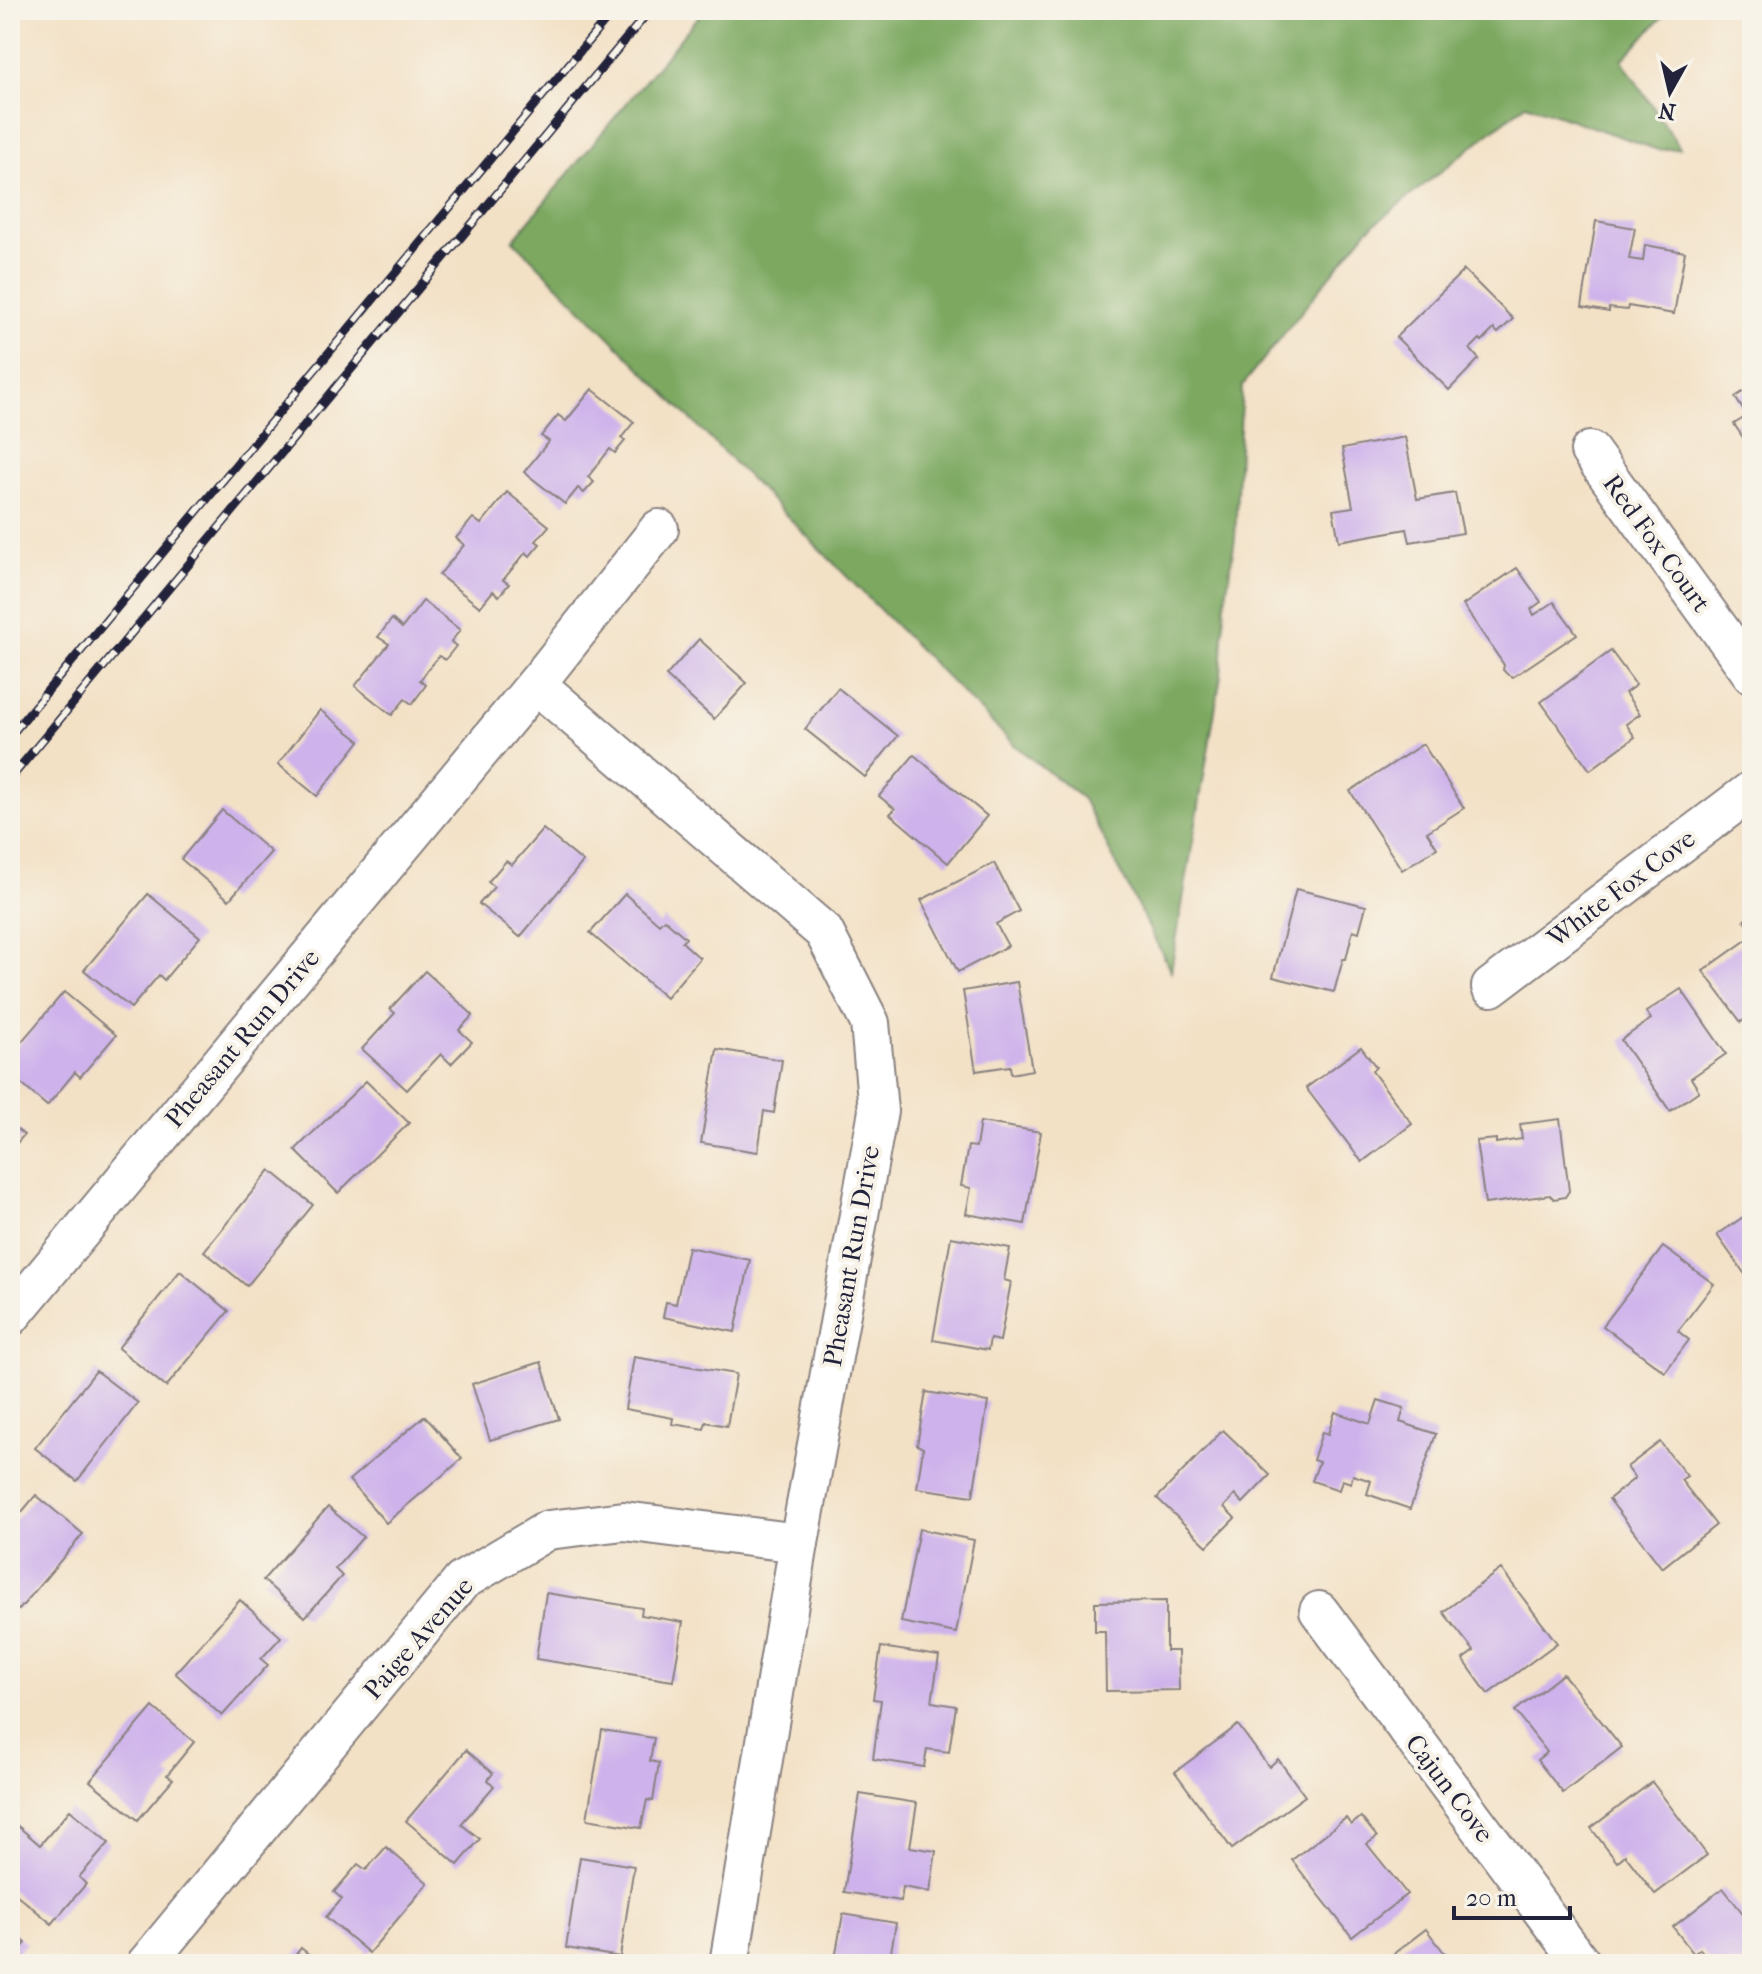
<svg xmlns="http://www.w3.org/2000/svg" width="1762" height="1974" font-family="'IM FELL French Canon',serif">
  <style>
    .forest { fill: #7ca860; stroke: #4f654e; stroke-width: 2 }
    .building { fill: #ceb2eb }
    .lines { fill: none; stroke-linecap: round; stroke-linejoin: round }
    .minor-casing { stroke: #8a8280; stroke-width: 42 }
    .minor { stroke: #fff; stroke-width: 38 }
    .rail-casing { stroke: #22223b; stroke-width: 9 }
    .rail { stroke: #f7f3e8; stroke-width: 6; stroke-dasharray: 18; stroke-linecap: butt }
    .labels { text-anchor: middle; stroke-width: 8; stroke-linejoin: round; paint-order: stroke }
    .street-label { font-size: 26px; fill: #22223b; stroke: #f7f3e8 }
  </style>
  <rect width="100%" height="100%" fill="#f7f3e8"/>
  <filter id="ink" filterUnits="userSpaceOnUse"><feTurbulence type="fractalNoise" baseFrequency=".0125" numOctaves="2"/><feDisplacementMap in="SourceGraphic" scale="16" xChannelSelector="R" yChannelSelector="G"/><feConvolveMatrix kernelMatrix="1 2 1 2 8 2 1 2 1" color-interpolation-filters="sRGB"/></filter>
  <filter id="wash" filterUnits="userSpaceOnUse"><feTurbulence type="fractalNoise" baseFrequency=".006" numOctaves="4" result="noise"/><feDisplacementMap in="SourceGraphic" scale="32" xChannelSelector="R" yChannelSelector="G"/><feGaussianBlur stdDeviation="1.8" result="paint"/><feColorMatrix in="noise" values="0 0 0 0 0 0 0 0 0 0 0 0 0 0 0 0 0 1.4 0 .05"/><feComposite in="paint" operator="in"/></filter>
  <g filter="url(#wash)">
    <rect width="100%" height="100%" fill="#f3e1c6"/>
    <!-- forest -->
    <polygon class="forest" points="704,10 1669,10 1622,60 1680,148 1658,150 1526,104 1367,230 1242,386 1235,539 1225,602 1221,675 1171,971 1083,799 1015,746 513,240"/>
    <g id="blocks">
      <!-- building -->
      <g class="building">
        <polygon points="1596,221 1635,228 1629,259 1643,261 1645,245 1685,252 1674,314 1628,306 1627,310 1609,308 1609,312 1582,307"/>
        <polygon points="1464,270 1513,319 1498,333 1494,329 1482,341 1480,339 1470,349 1479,359 1449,390 1396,337"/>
        <polygon points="1752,386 1752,451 1734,424 1747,416 1735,397"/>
        <polygon points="592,389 634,422 621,438 625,441 615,453 610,449 588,477 594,482 584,493 578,488 565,504 524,472 549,441 541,436 558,415 566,421"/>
        <polygon points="1405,437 1417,499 1455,493 1463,533 1410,542 1407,529 1339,541 1333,510 1353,507 1342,449"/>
        <polygon points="507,492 549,526 536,541 540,544 530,556 526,552 503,580 509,584 499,596 493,591 480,607 439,575 464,545 456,538 473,518 481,524"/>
        <polygon points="1517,568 1541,602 1531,609 1534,615 1554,602 1577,634 1513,677 1508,675 1503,670 1504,665 1463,605"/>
        <polygon points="423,601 460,630 451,642 456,646 445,660 439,656 420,680 426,685 412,704 405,699 392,715 355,686 389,644 378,637 392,619 402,628"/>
        <polygon points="699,639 747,683 714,719 666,676"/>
        <polygon points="1611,651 1636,685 1625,693 1640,714 1626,724 1635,737 1590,770 1541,702"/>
        <polygon points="838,688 898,736 865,777 805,729"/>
        <polygon points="320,710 360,741 317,796 278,764"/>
        <polygon points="1423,744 1464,808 1427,832 1437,848 1402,870 1350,791"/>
        <polygon points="914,755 987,816 948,863 890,814 895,809 879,796"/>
        <polygon points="222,810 271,852 229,900 181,859"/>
        <polygon points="543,829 583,862 520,937 479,904 494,887 488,882 506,861 512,865"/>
        <polygon points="994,863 1019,911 996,924 1008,946 958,972 921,900"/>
        <polygon points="1296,889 1366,906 1359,932 1353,930 1346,959 1343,959 1334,992 1273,977"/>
        <polygon points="148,894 200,937 164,980 159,975 131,1008 84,970"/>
        <polygon points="625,894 659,924 664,919 686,938 682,942 700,958 666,998 590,933"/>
        <polygon points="1752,915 1752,930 1744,920"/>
        <polygon points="1752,936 1752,1014 1741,1022 1703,971"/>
        <polygon points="425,971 473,1015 459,1030 472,1042 451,1064 441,1054 407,1090 362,1049 395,1013 390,1009"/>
        <polygon points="1017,982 1032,1070 1011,1074 1010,1066 976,1071 963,991"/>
        <polygon points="1681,989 1726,1054 1691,1078 1699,1091 1670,1111 1621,1040 1651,1019 1646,1012"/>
        <polygon points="64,992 116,1035 80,1077 75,1072 47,1106 10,1074 10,1055"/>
        <polygon points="1361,1047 1376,1067 1372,1071 1412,1124 1362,1162 1306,1088"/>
        <polygon points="717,1049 782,1060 774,1113 764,1111 758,1152 701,1143"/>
        <polygon points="366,1081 409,1123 338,1193 295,1150"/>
        <polygon points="1560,1119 1569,1191 1565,1197 1554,1199 1550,1195 1485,1204 1476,1141 1496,1139 1496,1143 1522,1139 1520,1124"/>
        <polygon points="980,1122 1041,1132 1025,1224 966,1214 971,1188 961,1186 968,1146 976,1147"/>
        <polygon points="10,1124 24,1135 10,1151"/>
        <polygon points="270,1170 313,1205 247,1286 204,1251"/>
        <polygon points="1752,1211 1752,1278 1749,1280 1717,1235"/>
        <polygon points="951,1237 1010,1248 1004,1280 1011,1282 1000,1341 990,1339 988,1350 933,1340"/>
        <polygon points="688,1247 750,1260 735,1332 663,1317 666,1302 676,1304"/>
        <polygon points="1663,1247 1714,1284 1678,1331 1689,1340 1665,1372 1603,1326"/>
        <polygon points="180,1271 229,1311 166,1387 118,1348"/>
        <polygon points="634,1357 736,1374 727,1426 706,1422 704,1429 672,1424 673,1418 625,1409"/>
        <polygon points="541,1362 559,1419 490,1440 472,1384"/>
        <polygon points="96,1371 138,1403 77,1481 35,1448"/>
        <polygon points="926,1392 988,1402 973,1496 917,1488 923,1448 917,1445"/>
        <polygon points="1378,1400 1404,1408 1400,1422 1436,1434 1410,1509 1367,1494 1371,1481 1353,1475 1351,1483 1342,1480 1339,1490 1312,1481 1319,1462 1313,1460 1322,1432 1328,1434 1335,1412 1370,1424"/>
        <polygon points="425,1416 462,1459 386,1523 349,1480"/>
        <polygon points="1223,1430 1270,1475 1243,1503 1235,1495 1224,1507 1235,1518 1207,1546 1157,1498"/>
        <polygon points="1660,1442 1687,1476 1681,1480 1716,1525 1662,1568 1609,1499 1635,1478 1627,1467"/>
        <polygon points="36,1495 83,1534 19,1610 10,1603 10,1526"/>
        <polygon points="328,1507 363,1537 335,1569 342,1576 305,1617 263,1580"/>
        <polygon points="919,1529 974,1540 956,1633 901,1622"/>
        <polygon points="1501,1569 1557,1643 1488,1694 1463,1659 1474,1651 1443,1612"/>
        <polygon points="546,1593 642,1608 641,1615 683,1622 673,1681 536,1659"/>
        <polygon points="240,1600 281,1637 261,1659 268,1665 222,1716 175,1673"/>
        <polygon points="1166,1601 1166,1651 1178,1651 1179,1690 1106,1691 1105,1631 1095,1631 1095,1602"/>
        <polygon points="881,1647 939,1656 932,1702 956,1706 949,1752 927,1749 924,1767 873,1759 881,1700 873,1699"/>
        <polygon points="1563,1674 1622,1747 1563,1793 1537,1760 1547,1752 1515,1711"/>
        <polygon points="153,1707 194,1742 167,1775 173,1779 138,1820 90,1781"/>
        <polygon points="1238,1725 1269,1767 1278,1759 1305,1796 1232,1849 1175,1772"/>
        <polygon points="602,1730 654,1738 650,1761 659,1763 653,1801 647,1800 641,1828 587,1819"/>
        <polygon points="466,1750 493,1773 488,1780 494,1786 461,1824 480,1839 458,1865 406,1821"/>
        <polygon points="1652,1782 1707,1855 1655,1894 1625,1855 1617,1862 1591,1828"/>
        <polygon points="860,1794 917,1803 910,1847 936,1851 930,1892 903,1887 901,1901 844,1892"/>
        <polygon points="70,1810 109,1843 79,1877 86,1884 52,1924 10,1889 10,1826 13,1822 40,1845"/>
        <polygon points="1361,1817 1377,1837 1367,1844 1407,1894 1352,1937 1292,1860 1346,1818 1351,1825"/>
        <polygon points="386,1847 428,1883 369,1953 326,1917 342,1899 334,1892 358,1864 366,1870"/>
        <polygon points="580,1857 634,1866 620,1957 566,1948"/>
        <polygon points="1723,1888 1752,1925 1752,1964 1706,1964 1710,1961 1700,1949 1694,1954 1673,1927"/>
        <polygon points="843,1914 896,1923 889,1964 834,1964"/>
        <polygon points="10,1929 26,1943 10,1962"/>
        <polygon points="1426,1929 1453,1964 1380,1964"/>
        <polygon points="301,1948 321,1964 288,1964"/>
      </g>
    </g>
  </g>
  <g filter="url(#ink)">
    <use href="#blocks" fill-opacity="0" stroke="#8a8280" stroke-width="2"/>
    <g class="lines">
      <!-- minor casing -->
      <g class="minor-casing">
        <g id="minor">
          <polyline points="1590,451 1752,674"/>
          <polyline points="536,684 824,932 870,1023 878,1111 799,1543 729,1964"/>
          <polyline points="1491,987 1752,790"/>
          <polyline points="10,1317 536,684 659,529"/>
          <polyline points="1319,1611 1582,1964"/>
          <polyline points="146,1964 462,1581 548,1530 624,1521 799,1543"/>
        </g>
      </g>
      <!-- minor -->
      <use href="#minor" class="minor"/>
      <!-- rail casing -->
      <g class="rail-casing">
        <g id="rail">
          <polyline points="10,736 614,10"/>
          <polyline points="10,779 650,10"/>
        </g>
      </g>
      <!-- rail -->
      <use href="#rail" class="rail"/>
    </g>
  </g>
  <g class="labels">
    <!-- street labels -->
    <g class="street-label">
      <text transform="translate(1657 543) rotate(54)" y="9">Red Fox Court</text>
      <text transform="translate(1621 888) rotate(-37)" y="9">White Fox Cove</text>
      <text transform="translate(242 1038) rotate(-50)" y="9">Pheasant Run Drive</text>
      <text transform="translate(851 1256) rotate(-80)" y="9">Pheasant Run Drive</text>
      <text transform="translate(418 1638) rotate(-49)" y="9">Paige Avenue</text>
      <text transform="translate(1450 1788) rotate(53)" y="9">Cajun Cove</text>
    </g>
  </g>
  <!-- margin -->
  <rect width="1762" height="1974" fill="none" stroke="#f7f3e8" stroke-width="40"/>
  <!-- north arrow -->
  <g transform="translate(1670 92) rotate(188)" stroke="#f7f3e8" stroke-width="6" paint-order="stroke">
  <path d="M0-6L14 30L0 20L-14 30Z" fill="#22223b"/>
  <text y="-12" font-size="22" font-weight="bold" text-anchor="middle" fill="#22223b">N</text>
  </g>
  <!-- scale -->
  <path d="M1454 1906v12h116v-12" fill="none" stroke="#22223b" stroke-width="4"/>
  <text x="1466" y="1906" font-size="24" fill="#22223b" stroke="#f7f3e8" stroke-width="6" paint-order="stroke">20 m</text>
</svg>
